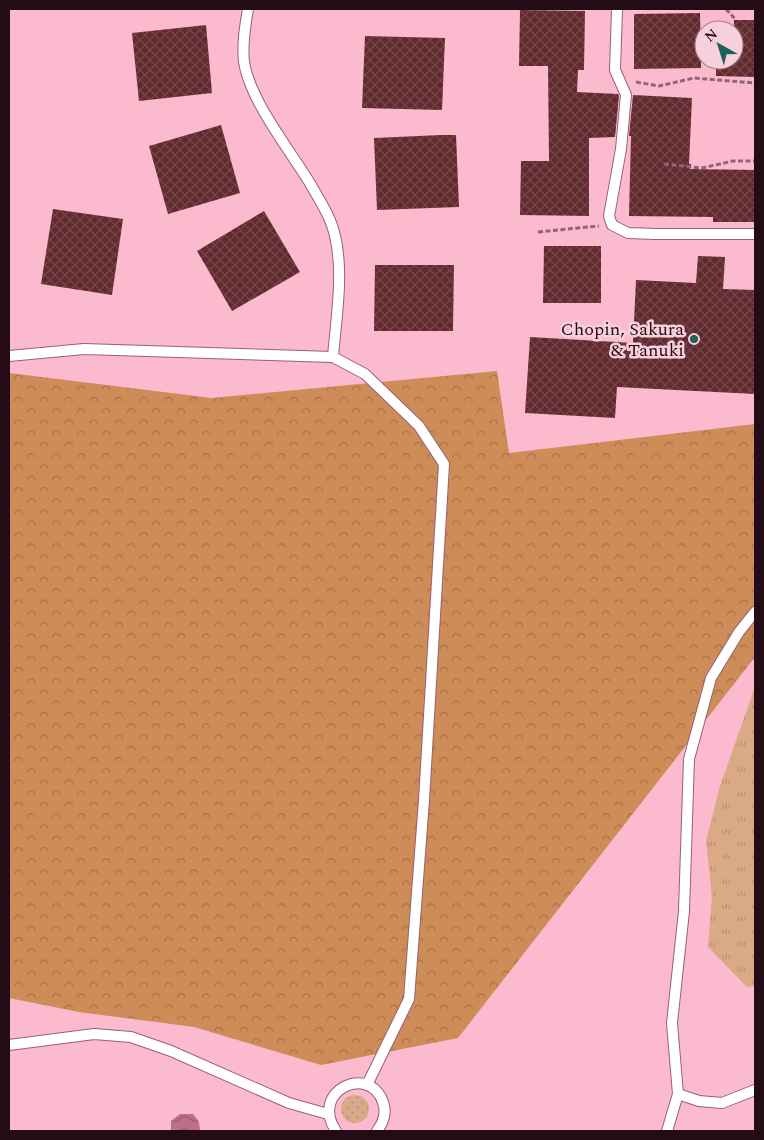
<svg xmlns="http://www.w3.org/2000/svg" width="764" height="1140" font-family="Spectral,serif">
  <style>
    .grass { fill: url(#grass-dots) }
    .forest { fill: url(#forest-crowns) }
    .park { fill: url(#park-tufts) }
    .water { fill: url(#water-waves) }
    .building { fill: url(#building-cross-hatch) }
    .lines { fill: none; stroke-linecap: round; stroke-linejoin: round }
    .service-casing { stroke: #9a5f74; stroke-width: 12 }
    .path { stroke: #926574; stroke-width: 3; stroke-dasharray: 5 2.5; stroke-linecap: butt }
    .service { stroke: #fff; stroke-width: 10 }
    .poi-dot { fill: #1c6255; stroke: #f8d0dc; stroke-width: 2 }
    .labels { text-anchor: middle; stroke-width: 5; stroke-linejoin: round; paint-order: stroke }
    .poi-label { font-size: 18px; fill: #230c15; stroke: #f8d0dc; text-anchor: end }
  </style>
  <defs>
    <pattern id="grass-dots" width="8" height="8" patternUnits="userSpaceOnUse" patternTransform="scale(1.25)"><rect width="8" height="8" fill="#daa985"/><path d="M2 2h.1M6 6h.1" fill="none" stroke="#bb9072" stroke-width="1.8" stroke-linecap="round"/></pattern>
    <pattern id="forest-crowns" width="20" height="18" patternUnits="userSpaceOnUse" patternTransform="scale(1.25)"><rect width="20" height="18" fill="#ce8c59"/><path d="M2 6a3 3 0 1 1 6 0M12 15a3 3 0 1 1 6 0" fill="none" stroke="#a77148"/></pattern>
    <pattern id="park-tufts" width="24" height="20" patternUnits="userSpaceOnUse" patternTransform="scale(1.25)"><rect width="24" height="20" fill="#daa985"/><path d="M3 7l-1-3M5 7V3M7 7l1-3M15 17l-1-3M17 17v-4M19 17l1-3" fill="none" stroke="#bb9072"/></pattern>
    <pattern id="water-waves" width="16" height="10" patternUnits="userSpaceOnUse" patternTransform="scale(1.25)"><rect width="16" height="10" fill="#bd6e8a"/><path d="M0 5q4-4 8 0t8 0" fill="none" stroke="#995970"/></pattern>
    <pattern id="building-cross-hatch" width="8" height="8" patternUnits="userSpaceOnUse" patternTransform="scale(1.25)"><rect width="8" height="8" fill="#622a2e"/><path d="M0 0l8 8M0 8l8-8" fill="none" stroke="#74464a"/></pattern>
  </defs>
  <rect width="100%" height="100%" fill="#fcbacf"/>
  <!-- grass -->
  <circle class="grass" cx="355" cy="1109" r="14"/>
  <!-- forest -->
  <polygon class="forest" points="497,371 509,453 755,424 755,657 458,1038 321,1065 194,1027 79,1012 9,998 9,373 212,398"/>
  <!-- park -->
  <polygon class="park" points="755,687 755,986 747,987 708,947 712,896 706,841 720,786"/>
  <!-- water -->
  <polygon class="water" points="180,1114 193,1114 199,1122 200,1131 171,1131 171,1121"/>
  <!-- building -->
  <g class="building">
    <polygon points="520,10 585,11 584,70 578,70 577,92 618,94 619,96 615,137 589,138 589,216 520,215 521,161 549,161 548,66 519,66"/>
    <polygon points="700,13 701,68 634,69 634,14"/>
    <polygon points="734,20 755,20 755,77 716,76 716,60 734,60"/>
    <polygon points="206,25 212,93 139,101 132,33"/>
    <polygon points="365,36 445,38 442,110 362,108"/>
    <polygon points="633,95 692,98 689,164 691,164 690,169 755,170 755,222 713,222 713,217 629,216 631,136 629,136"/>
    <polygon points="221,125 240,193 168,214 149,146"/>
    <polygon points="441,135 456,135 459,207 377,210 374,138"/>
    <polygon points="53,209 123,219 112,295 41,284"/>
    <polygon points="264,211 300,272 232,311 197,251"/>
    <polygon points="544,246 601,246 601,303 543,303"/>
    <polygon points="698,256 725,257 723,289 755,290 755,394 617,387 615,418 525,413 530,337 633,343 636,280 696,283"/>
    <polygon points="375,265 454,265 453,331 374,331"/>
  </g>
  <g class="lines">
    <!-- service casing -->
    <g class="service-casing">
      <g id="service">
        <path d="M248,9C245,26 242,44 244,62C250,101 290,150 311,185C320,201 331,217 335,236C344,274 336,318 333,357"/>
        <polyline points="617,9 615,70 626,95 621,149 609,216 612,225 628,233 656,234 755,234"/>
        <polyline points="9,356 84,349 333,357 365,374 419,426 444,464 424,800 409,999 367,1085"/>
        <polyline points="9,1045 94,1034 131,1037 171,1051 289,1103 328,1114"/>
        <polyline points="678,1094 699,1101 722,1103 755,1090"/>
        <path d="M336,1131C309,1091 369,1063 383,1102C387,1113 383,1123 377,1131"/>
        <polyline points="667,1131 678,1094 672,1023 684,911 689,759 711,678 739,632 755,612"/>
      </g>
    </g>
    <!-- path -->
    <g class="path">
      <polyline points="726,9 736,20"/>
      <polyline points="636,82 659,86 694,78 755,83"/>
      <polyline points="664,164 702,168 733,161 755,161"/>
      <polyline points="538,232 599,226"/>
    </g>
    <!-- service -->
    <use href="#service" class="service"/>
  </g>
  <!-- markers -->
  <circle class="poi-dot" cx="694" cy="339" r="5"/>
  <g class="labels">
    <!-- poi labels -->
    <g class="poi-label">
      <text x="684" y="335">Chopin, Sakura<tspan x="684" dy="21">&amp; Tanuki</tspan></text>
    </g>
  </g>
  <!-- border -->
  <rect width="764" height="1140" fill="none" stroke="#230c15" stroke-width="20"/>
  <!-- north arrow -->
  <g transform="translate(719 45) rotate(321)"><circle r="24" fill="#f8d0dc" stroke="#a3828c"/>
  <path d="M0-4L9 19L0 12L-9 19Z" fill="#1c6255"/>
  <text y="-8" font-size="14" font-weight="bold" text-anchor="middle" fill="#230c15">N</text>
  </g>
</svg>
